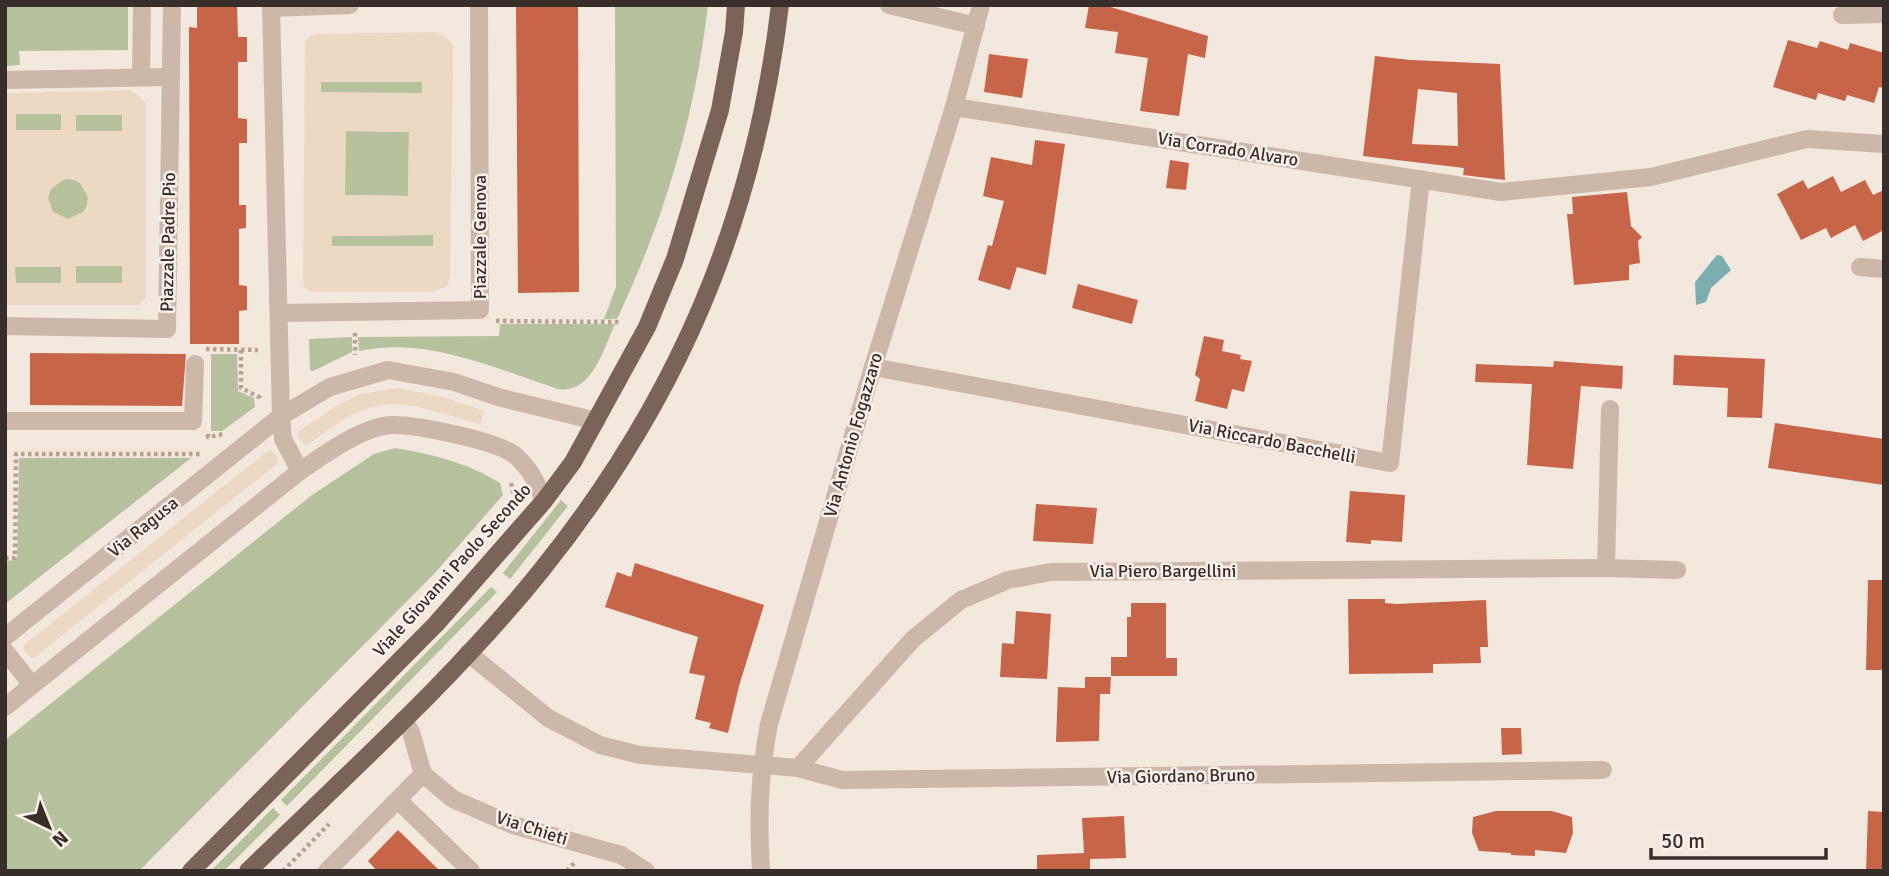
<svg xmlns="http://www.w3.org/2000/svg" width="1889" height="876" font-family="Signika,sans-serif">
  <style>
    .green { fill: #b6c29d }
    .plaza { fill: #ebd9c4; fill-rule: evenodd }
    .water { fill: #7caeb0 }
    .building { fill: #c66548; fill-rule: evenodd }
    .lines { fill: none; stroke-linecap: round; stroke-linejoin: round }
    .path { stroke: #b7a293; stroke-width: 4.5; stroke-dasharray: 3.5 3.5; stroke-linecap: butt }
    .minor { stroke: #cbb8a9; stroke-width: 18 }
    .major { stroke: #7a645a; stroke-width: 18 }
    .labels { text-anchor: middle; stroke-width: 5; stroke-linejoin: round; paint-order: stroke }
    .street-label { font-size: 18px; fill: #382e29; stroke: #faf2ea }
  </style>
  <rect width="100%" height="100%" fill="#f3e8dd"/>
  <!-- green -->
  <g class="green">
    <polygon points="5,5 128,5 128,50 19,51 20,65 5,66"/>
    <path d="M615,5H708C695,116 665,218 617,319H604L616,287Z"/>
    <polygon points="320,82 423,82 423,93 321,93"/>
    <rect x="15" y="114" width="46" height="16"/>
    <rect x="76" y="115" width="46" height="16"/>
    <polygon points="345,131 409,132 408,196 345,195"/>
    <circle cx="68" cy="199" r="20"/>
    <polygon points="433,235 434,246 332,246 332,236"/>
    <rect x="76" y="266" width="46" height="17"/>
    <polygon points="15,267 62,267 61,283 15,283"/>
    <path d="M500,324H615C603,350 592,394 558,389C494,368 427,336 359,351L358,337L499,336Z"/>
    <polygon points="352,337 352,352 313,371 310,370 309,339"/>
    <polygon points="211,354 237,354 238,391 254,398 255,407 222,431 211,431"/>
    <path d="M395,448C432,454 468,463 500,483L503,495L434,574L139,871H5V740L312,495L374,454Z"/>
    <polygon points="19,458 191,458 5,604 5,561 17,560"/>
    <polygon points="561,500 568,506 510,579 503,573"/>
    <polygon points="491,587 497,592 287,806 281,800"/>
    <polygon points="273,808 280,815 224,871 211,871"/>
  </g>
  <!-- plaza -->
  <g class="plaza">
    <path d="M437,32L449,40L453,47L450,277L447,286L432,292H311L304,287L303,279L305,41L311,35L319,34ZM422,82V93L321,92V82ZM346,131L409,132L408,196L345,195ZM433,235V246H332V236Z"/>
    <path d="M131,90L146,103V297L139,305H5V93ZM16,114H61V130H16ZM76,115H122V131H76ZM65,179H73L80,183L88,197L87,205L83,212L68,219L53,212L48,197L51,189ZM122,266V283H76V266ZM15,267H61V283H16Z"/>
    <polygon points="399,388 443,397 485,411 480,424 415,406 389,404 368,408 347,417 307,445 304,445 297,435 298,432 338,405 360,394"/>
    <polygon points="269,450 273,451 279,459 278,463 34,658 30,657 23,649 24,645"/>
  </g>
  <!-- water -->
  <polygon class="water" points="1717,255 1722,256 1731,270 1711,288 1706,302 1696,305 1695,282"/>
  <!-- building -->
  <g class="building">
    <polygon points="197,5 237,5 238,37 247,37 247,62 238,62 238,118 247,119 247,143 239,143 239,205 246,205 246,228 239,229 239,285 247,286 247,310 239,311 239,344 190,344 189,27 197,28"/>
    <polygon points="516,5 578,5 579,292 518,293"/>
    <polygon points="1089,5 1104,5 1208,36 1205,58 1188,54 1179,116 1140,111 1148,58 1115,53 1118,32 1085,28"/>
    <polygon points="1788,40 1817,48 1820,41 1848,50 1850,43 1884,53 1884,88 1879,87 1874,103 1847,95 1845,101 1818,93 1816,100 1773,87"/>
    <polygon points="989,54 1028,59 1022,98 984,92"/>
    <path d="M1375,56L1410,60L1500,64L1505,180L1463,175L1464,168L1363,156ZM1418,89L1457,93L1458,146L1412,144Z"/>
    <polygon points="1035,140 1065,144 1046,275 1017,267 1010,290 978,280 988,245 992,246 1004,201 983,196 991,157 1032,165"/>
    <polygon points="1170,160 1189,163 1186,190 1166,188"/>
    <polygon points="1833,176 1841,192 1865,180 1873,195 1884,190 1884,230 1863,241 1855,225 1831,238 1826,228 1801,240 1777,194 1803,180 1808,189"/>
    <polygon points="1627,192 1631,226 1642,237 1638,241 1640,263 1629,265 1629,280 1574,285 1567,214 1573,214 1572,197"/>
    <polygon points="1078,284 1138,300 1132,324 1072,308"/>
    <polygon points="1204,336 1224,340 1222,351 1241,355 1240,359 1252,361 1244,392 1232,389 1227,409 1195,401 1200,379 1195,375"/>
    <polygon points="30,353 186,354 182,406 30,405"/>
    <polygon points="1674,355 1765,359 1762,418 1727,417 1728,388 1673,385"/>
    <polygon points="1554,361 1623,366 1622,389 1581,386 1573,469 1527,465 1532,384 1475,382 1476,364 1553,367"/>
    <polygon points="1775,423 1884,439 1884,485 1768,468"/>
    <polygon points="1350,491 1405,495 1402,542 1371,540 1371,544 1346,542"/>
    <polygon points="1036,504 1097,508 1093,544 1033,541"/>
    <polygon points="635,563 764,605 739,686 728,733 709,728 711,723 695,719 705,676 689,673 698,637 605,607 617,572 631,577"/>
    <polygon points="1868,580 1884,580 1884,670 1866,670"/>
    <polygon points="1348,599 1385,599 1385,603 1397,604 1486,600 1488,647 1480,647 1481,663 1433,664 1433,673 1349,674"/>
    <polygon points="1131,603 1166,603 1166,658 1177,658 1177,676 1111,676 1111,657 1127,657 1127,617 1131,617"/>
    <polygon points="1016,611 1051,614 1047,679 1000,677 1002,643 1014,644"/>
    <polygon points="1085,677 1111,677 1110,694 1100,694 1099,741 1056,742 1058,687 1085,688"/>
    <polygon points="1501,728 1521,728 1522,754 1502,755"/>
    <polygon points="1496,811 1552,811 1572,817 1573,833 1566,853 1535,850 1535,856 1511,855 1511,853 1479,851 1472,833 1473,817"/>
    <polygon points="1868,811 1884,812 1884,871 1866,871"/>
    <polygon points="1124,816 1126,858 1090,859 1090,871 1037,871 1037,855 1084,853 1082,818"/>
    <polygon points="398,830 440,871 377,871 368,861"/>
  </g>
  <g class="lines">
    <!-- path -->
    <g class="path">
      <polyline points="496,321 621,322"/>
      <polyline points="355,333 355,355"/>
      <polyline points="206,349 258,350"/>
      <polyline points="241,350 241,388 259,397 259,401"/>
      <polyline points="208,434 208,437 224,434"/>
      <polyline points="511,483 515,500 513,505"/>
      <polyline points="5,558 15,558 16,454 201,454"/>
      <polyline points="283,871 329,824"/>
      <polyline points="567,871 575,862"/>
    </g>
    <!-- minor -->
    <g class="minor">
      <polyline points="271,5 281,416 283,439 300,471"/>
      <polyline points="889,5 976,26"/>
      <polyline points="271,8 350,5"/>
      <polyline points="1842,15 1884,14"/>
      <polyline points="141,76 142,5"/>
      <polyline points="5,80 170,77"/>
      <polyline points="954,107 1501,192 1651,177 1807,139 1884,144"/>
      <polyline points="1860,267 1884,269"/>
      <polyline points="279,313 480,310 479,5"/>
      <polyline points="5,326 167,329 172,5"/>
      <polyline points="873,367 1390,463 1421,179"/>
      <polyline points="5,421 193,421 195,364"/>
      <polyline points="1606,568 1610,409"/>
      <polyline points="5,637 281,416 330,387 388,370 454,382 498,397 596,421"/>
      <polyline points="5,651 32,685"/>
      <polyline points="468,653 548,718 600,745 640,755 798,768 842,780 1603,770"/>
      <path d="M5,707L300,471C324,455 361,427 391,425C414,424 499,441 516,456C531,470 537,483 544,501"/>
      <polyline points="403,720 411,732 423,774 453,799 513,825 621,855 646,871"/>
      <polyline points="798,768 913,639 961,600 1008,580 1051,572 1606,568 1677,570"/>
      <polyline points="398,800 471,871"/>
      <polyline points="327,871 423,774"/>
      <path d="M761,871C758,818 759,776 769,724L873,367L954,107L981,5"/>
    </g>
    <!-- major -->
    <g class="major">
      <polyline points="191,871 436,624 544,501 573,462 647,327 675,259 720,110 734,32 736,5"/>
      <path d="M248,871C347,774 453,680 540,572C677,402 754,222 780,5"/>
    </g>
  </g>
  <g class="labels">
    <!-- street labels -->
    <g class="street-label">
      <text transform="translate(1228 149) rotate(9)" y="6">Via Corrado Alvaro</text>
      <text transform="translate(480 237) rotate(-90)" y="6">Piazzale Genova</text>
      <text transform="translate(168 242) rotate(-89)" y="6">Piazzale Padre Pio</text>
      <text transform="translate(853 435) rotate(-74)" y="6">Via Antonio Fogazzaro</text>
      <text transform="translate(1272 441) rotate(11)" y="6">Via Riccardo Bacchelli</text>
      <text transform="translate(143 527) rotate(-39)" y="6">Via Ragusa</text>
      <text transform="translate(452 570) rotate(-48)" y="6">Viale Giovanni Paolo Secondo</text>
      <text x="1163" y="577">Via Piero Bargellini</text>
      <text transform="translate(1181 776) rotate(-1)" y="6">Via Giordano Bruno</text>
      <text transform="translate(532 828) rotate(18)" y="6">Via Chieti</text>
    </g>
  </g>
  <!-- border -->
  <rect width="1889" height="876" fill="none" stroke="#382e29" stroke-width="14"/>
  <!-- north arrow -->
  <g transform="translate(49 827) rotate(137)" stroke="#faf2ea" stroke-width="5" paint-order="stroke">
  <path d="M0-5L12 26L0 18L-12 26Z" fill="#382e29"/>
  <text y="-10" font-size="19" font-weight="bold" text-anchor="middle" fill="#382e29">N</text>
  </g>
  <!-- scale -->
  <path d="M1651 848v10h175v-10" fill="none" stroke="#382e29" stroke-width="3.5"/>
  <text x="1661" y="848" font-size="21" fill="#382e29" stroke="#faf2ea" stroke-width="5" paint-order="stroke">50 m</text>
</svg>
